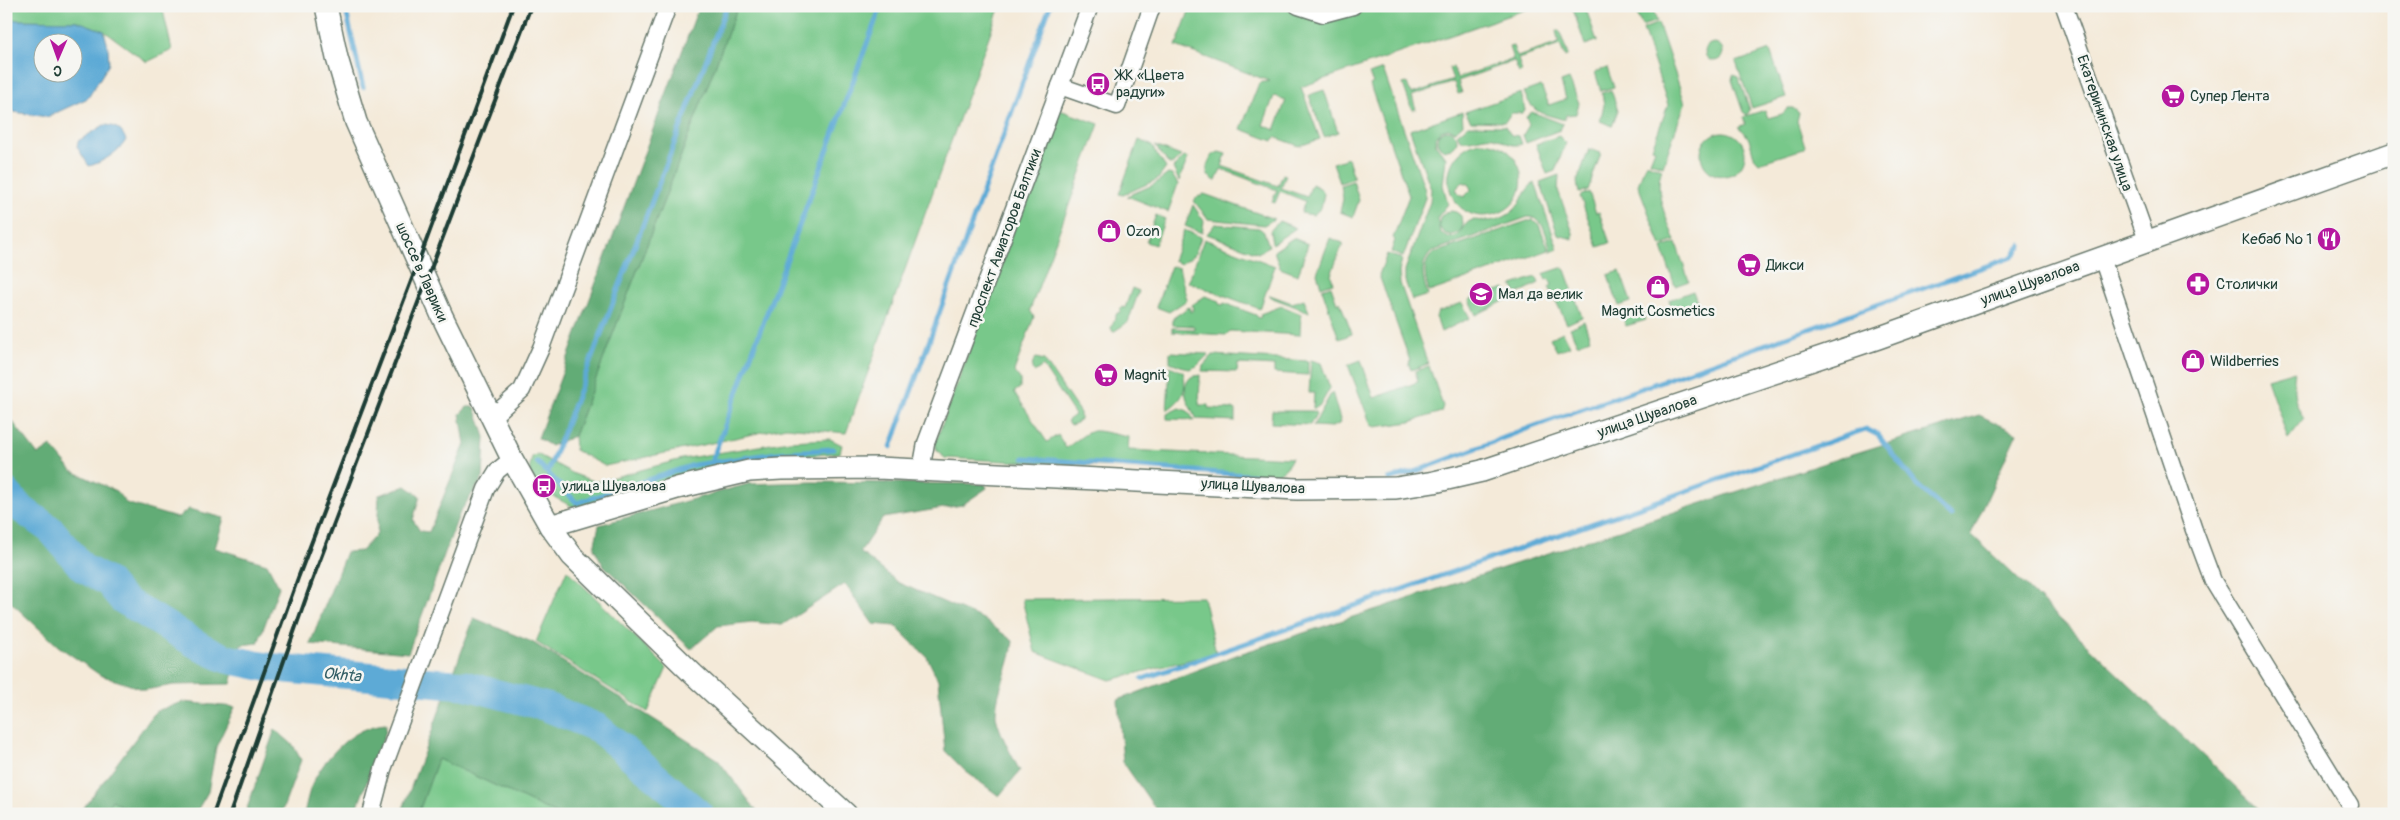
<svg xmlns="http://www.w3.org/2000/svg" width="2400" height="820" font-family="Pangolin,sans-serif">
  <style>
    .green { fill: #78c88a; stroke: #4c825f; fill-rule: evenodd }
    .forest { fill: #62ac76; stroke: #407455 }
    .water { fill: #5daad6; stroke: #3e7485; fill-rule: evenodd }
    .lines { fill: none; stroke-linecap: round; stroke-linejoin: round }
    .stream { stroke: #5daad6; stroke-width: 5 }
    .river { stroke: #5daad6; stroke-width: 29 }
    .minor-casing { stroke: #6a7a6e; stroke-width: 19 }
    .tertiary-casing { stroke: #6a7a6e; stroke-width: 24 }
    .minor { stroke: #fff; stroke-width: 16 }
    .tertiary { stroke: #fff; stroke-width: 21 }
    .rail { stroke: #1f3d34; stroke-width: 4 }
    .labels { text-anchor: middle; stroke-width: 5; stroke-linejoin: round; paint-order: stroke }
    .poi-label { font-size: 15px; fill: #1f3d34; stroke: #f6f6f2; text-anchor: start }
    .street-label { font-size: 15px; fill: #1f3d34; stroke: #f6f6f2 }
    .water-label { font-size: 16px; font-style: italic; fill: #325e65; stroke: #f6f6f2 }
  </style>
  <rect width="100%" height="100%" fill="#f6f6f2"/>
  <filter id="ink" filterUnits="userSpaceOnUse"><feTurbulence type="fractalNoise" baseFrequency=".02" numOctaves="2"/><feDisplacementMap in="SourceGraphic" scale="10" xChannelSelector="R" yChannelSelector="G"/><feConvolveMatrix kernelMatrix="1 2 1 2 8 2 1 2 1" color-interpolation-filters="sRGB"/></filter>
  <filter id="wash" filterUnits="userSpaceOnUse"><feTurbulence type="fractalNoise" baseFrequency=".0096" numOctaves="4" result="noise"/><feDisplacementMap in="SourceGraphic" scale="20" xChannelSelector="R" yChannelSelector="G"/><feGaussianBlur stdDeviation="1.12" result="paint"/><feColorMatrix in="noise" values="0 0 0 0 0 0 0 0 0 0 0 0 0 0 0 0 0 1.4 0 .05"/><feComposite in="paint" operator="in"/></filter>
  <g filter="url(#wash)">
    <rect width="100%" height="100%" fill="#f4ead9"/>
    <!-- green -->
    <g class="green">
      <polygon points="6,6 162,6 172,50 147,62 104,31 77,21 16,20 6,17"/>
      <polygon points="738,6 1000,6 846,433 786,427 605,466 575,450 574,436"/>
      <path d="M1191,6H1280L1319,20L1329,21L1371,6H1536L1301,87L1320,139L1299,146L1275,137L1273,141L1241,129L1259,83L1269,81L1176,46ZM1274,96L1286,100L1275,130L1263,125Z"/>
      <polygon points="1572,6 1585,6 1597,41 1585,45"/>
      <polygon points="1633,6 1652,6 1657,21 1642,26"/>
      <polygon points="1658,23 1685,103 1663,166 1650,162 1655,149 1652,148 1668,105 1643,29"/>
      <polygon points="1559,30 1568,55 1565,57 1560,45 1518,59 1522,72 1519,73 1514,61 1458,81 1462,93 1458,94 1454,82 1412,96 1416,109 1412,110 1403,84 1407,83 1411,94 1453,80 1449,68 1453,67 1457,78 1513,59 1509,47 1513,46 1517,57 1559,43 1556,31"/>
      <circle cx="1714" cy="52" r="9"/>
      <polygon points="1770,50 1786,97 1752,108 1736,62"/>
      <polygon points="1607,68 1614,87 1601,91 1595,72"/>
      <polygon points="1383,69 1425,190 1425,198 1403,257 1391,252 1395,240 1393,238 1409,196 1370,85 1373,83 1369,74"/>
      <polygon points="1733,75 1738,77 1750,110 1747,115 1743,112 1732,80"/>
      <path d="M1569,79L1579,103L1576,114L1566,115L1564,120C1543,113 1533,115 1524,92L1541,86L1549,105L1566,99L1561,82Z"/>
      <polygon points="1324,90 1338,132 1324,137 1309,95"/>
      <polygon points="1611,90 1618,110 1612,126 1600,121 1604,105 1602,93"/>
      <polygon points="1521,93 1525,110 1522,113 1511,113 1505,122 1471,121 1465,112"/>
      <path d="M1788,108H1793L1799,113L1797,121L1805,146L1803,149L1759,163C1748,154 1756,139 1738,127L1745,124L1743,117L1765,110L1768,118L1782,114Z"/>
      <path d="M1057,109L1099,124L1030,310L1034,317L1014,371L1020,379V388L1014,392L1047,442L1058,435L1066,448C1074,443 1084,433 1093,431C1099,430 1121,436 1129,437L1128,450L1292,458L1286,468L1277,475L945,458L937,451L935,444Z"/>
      <path d="M1462,112L1463,124L1455,131L1448,128L1441,130L1435,138L1436,145L1446,158L1443,185L1448,204L1437,218L1440,232C1459,247 1459,227 1470,221C1475,219 1480,221 1486,221C1496,221 1507,217 1514,210C1523,202 1524,188 1535,183L1558,249L1551,252C1547,239 1545,217 1528,217L1433,251C1418,263 1423,279 1428,295L1412,300L1405,281V270L1430,202L1431,189L1410,130Z"/>
      <polygon points="1532,112 1563,124 1560,130 1526,143 1523,135 1529,125 1526,117"/>
      <path d="M1468,125L1505,126L1511,135L1519,136L1522,144C1510,148 1504,140 1494,137C1483,135 1472,142 1461,140L1457,134Z"/>
      <circle cx="1447" cy="140" r="10"/>
      <circle cx="1723" cy="154" r="22"/>
      <polygon points="1559,136 1566,143 1555,171 1547,174 1536,144"/>
      <polygon points="1139,140 1151,145 1166,168 1158,179 1123,195 1119,194"/>
      <path d="M1479,142C1528,141 1538,205 1492,215C1446,225 1429,156 1479,142ZM1463,182L1469,184L1471,190L1464,197L1459,195L1456,189Z"/>
      <polygon points="1155,146 1181,156 1173,164 1169,164"/>
      <polygon points="1589,149 1601,153 1588,190 1579,193 1577,182"/>
      <path d="M1219,152L1226,154L1222,166L1278,186L1283,174L1286,175L1281,188L1307,197L1312,184L1320,188L1324,194L1321,208L1313,215L1301,213L1305,201L1280,191L1275,203L1272,202L1277,190L1221,169L1216,181C1203,175 1206,165 1212,155Z"/>
      <polygon points="1184,157 1188,158 1179,181 1173,168"/>
      <polygon points="1348,158 1354,178 1340,183 1333,163"/>
      <path d="M1646,163L1662,169C1653,193 1667,218 1675,241L1661,246L1638,185Z"/>
      <polygon points="1168,174 1172,175 1178,184 1168,212 1127,196 1153,185"/>
      <polygon points="1559,175 1558,190 1573,233 1573,239 1558,235 1540,182"/>
      <polygon points="1353,181 1359,200 1353,217 1340,212 1343,199 1341,185"/>
      <polygon points="1589,192 1596,213 1599,212 1610,243 1598,247 1580,196"/>
      <polygon points="1204,194 1207,195 1274,219 1264,225 1208,219 1194,201 1197,197"/>
      <polygon points="1193,205 1204,221 1202,233 1185,226"/>
      <circle cx="1451" cy="223" r="12"/>
      <polygon points="1156,215 1165,219 1155,245 1146,242"/>
      <path d="M1533,219L1539,225L1549,250L1429,292C1425,279 1421,262 1434,253Z"/>
      <polygon points="1279,221 1296,228 1272,244 1270,231"/>
      <polygon points="1215,224 1259,228 1264,232 1269,246 1258,253 1207,234"/>
      <polygon points="1184,230 1201,237 1195,254 1181,264 1173,261"/>
      <polygon points="1293,238 1308,244 1298,275 1280,268 1274,251"/>
      <polygon points="1330,238 1343,243 1331,275 1333,283 1321,287 1317,273"/>
      <polygon points="1204,239 1275,266 1260,309 1188,282"/>
      <polygon points="1676,243 1689,281 1675,286 1662,248"/>
      <polygon points="1387,254 1402,259 1399,272 1400,283 1428,364 1411,370 1408,362 1410,361 1379,275"/>
      <polygon points="1171,266 1179,268 1187,300 1169,312 1156,307"/>
      <polygon points="1564,267 1582,317 1567,324 1549,287 1552,285 1549,279 1546,280 1543,274"/>
      <polygon points="1620,271 1631,302 1619,306 1608,275"/>
      <polygon points="1536,277 1539,283 1517,294 1512,285"/>
      <polygon points="1331,286 1337,303 1340,302 1352,334 1339,339 1322,289"/>
      <polygon points="1132,288 1139,291 1128,322 1113,332 1111,328 1117,313 1119,313 1122,307 1125,308"/>
      <polygon points="1505,288 1510,298 1476,315 1469,300"/>
      <polygon points="1693,291 1697,302 1673,310 1669,300"/>
      <polygon points="1270,295 1292,303 1304,299 1309,312 1270,297"/>
      <polygon points="1205,296 1220,301 1219,304 1223,305 1224,303 1256,315 1258,318 1261,317 1260,314 1282,306 1301,314 1300,335 1230,331 1226,335 1172,332 1172,328 1194,329 1194,326 1173,325 1173,318 1189,307 1191,312 1193,310 1192,305"/>
      <polygon points="1462,303 1470,318 1441,332 1436,317 1438,312"/>
      <polygon points="1642,309 1646,320 1626,326 1622,316"/>
      <polygon points="1584,321 1590,339 1577,344 1570,328"/>
      <polygon points="1563,332 1570,346 1557,351 1550,338"/>
      <polygon points="1170,352 1209,354 1197,366 1189,369 1170,362"/>
      <polygon points="1213,355 1308,361 1308,375 1274,373 1274,366 1238,364 1237,372 1202,371 1203,366"/>
      <polygon points="1036,358 1044,360 1080,413 1080,419 1077,423 1070,425 1067,421 1075,415 1043,366 1034,372 1032,369 1033,362"/>
      <polygon points="1311,360 1321,363 1330,388 1321,404 1316,408 1313,408 1314,393 1309,393"/>
      <polygon points="1361,360 1374,398 1418,382 1415,371 1429,366 1443,406 1441,412 1410,422 1375,427 1371,425 1348,365"/>
      <path d="M1170,366L1183,372C1188,391 1182,400 1167,410Z"/>
      <path d="M2295,371C2292,389 2294,403 2304,419L2288,439L2267,379Z"/>
      <path d="M1200,375L1199,405H1208V408L1235,409V421L1197,419C1190,407 1178,389 1191,377Z"/>
      <polygon points="1332,392 1341,423 1332,427 1313,426"/>
      <polygon points="1179,408 1188,411 1194,420 1167,419 1167,414"/>
      <polygon points="1272,411 1314,411 1316,414 1310,425 1271,423"/>
      <path d="M830,439L842,445L840,453L753,460L577,509C564,502 532,488 530,473C529,468 531,462 532,457L537,454L574,474L596,482L682,459L789,441Z"/>
      <polygon points="567,570 667,668 648,712 536,642"/>
      <polygon points="1203,597 1216,653 1110,680 1035,652 1022,599"/>
      <polygon points="438,759 557,814 418,814"/>
      <polygon points="112,800 133,814 106,814"/>
    </g>
    <!-- forest -->
    <g class="forest">
      <polygon points="699,6 738,6 574,436 551,446 538,438"/>
      <polygon points="467,407 475,407 485,437 483,478 460,512 408,653 310,644 346,552 361,551 377,534 379,495 406,486 420,496 413,520 420,531 429,532 465,444 460,414"/>
      <polygon points="6,413 38,455 51,446 72,471 116,491 126,503 177,518 189,509 224,518 215,548 267,564 279,587 258,643 241,645 231,684 174,685 145,690 100,675 58,646 6,598"/>
      <polygon points="1979,415 2017,433 1971,534 2264,814 1159,814 1123,762 1118,700 1239,654 1846,456"/>
      <path d="M812,482L985,484L987,488L962,505L883,518L860,552L899,583L983,619L1013,641C1011,666 997,688 996,713C995,725 1014,760 1020,771L999,796L965,771L945,751L938,680L927,657L895,626L873,624L845,584L782,625L752,622L718,626L691,649L603,565L594,548L599,525L748,484Z"/>
      <polygon points="474,618 532,642 718,760 759,814 557,814 438,759 418,814 401,814"/>
      <polygon points="183,702 235,707 216,747 208,792 195,814 133,814 112,800 106,814 79,814 156,711"/>
      <path d="M386,724V731L355,814H304C306,805 308,795 311,787C324,757 353,726 386,724Z"/>
      <polygon points="275,729 293,745 301,760 281,814 245,814"/>
    </g>
    <!-- water -->
    <g class="water">
      <path d="M6,17L16,20L77,21L104,31L108,47L109,64L88,98L47,117L14,112L6,101ZM42,42H72V72H42Z"/>
      <path d="M104,125C116,125 122,130 126,140C120,151 102,163 89,166L77,147L78,141Z"/>
    </g>
    <g class="lines">
      <!-- stream -->
      <g class="stream">
        <polyline points="345,6 363,87"/>
        <polyline points="891,447 1050,6"/>
        <polyline points="1024,458 1286,478"/>
        <polyline points="537,462 577,503 694,465 777,453 833,449"/>
        <polyline points="711,463 881,6"/>
        <polyline points="548,472 727,6"/>
        <polyline points="1389,479 1417,471 1532,427 2012,257 2021,245"/>
        <polyline points="1142,679 1866,429 1878,435 1916,484 1951,516"/>
      </g>
      <!-- river -->
      <polyline class="river" points="6,492 20,508 51,530 83,568 108,582 122,599 203,648 227,659 266,667 464,685 547,707 598,728 699,814"/>
    </g>
  </g>
  <g filter="url(#ink)">
    <g class="lines">
      <!-- minor casing -->
      <g class="minor-casing">
        <g id="minor">
          <polyline points="1298,6 1323,14 1353,6"/>
          <polyline points="2064,6 2147,240"/>
          <polyline points="1060,86 1117,106 1152,6"/>
          <polyline points="2102,258 2194,530 2213,581 2350,805"/>
          <polyline points="492,417 522,390 541,348 668,6"/>
          <polyline points="921,470 926,443 1090,6"/>
          <polyline points="371,814 383,769 486,489 497,471 512,459"/>
        </g>
      </g>
      <!-- tertiary casing -->
      <g class="tertiary-casing">
        <g id="tertiary">
          <polyline points="326,6 337,58 356,122 442,316 512,459 550,526 572,556 693,674 846,814"/>
          <polyline points="550,526 677,488 749,471 781,469 878,468 1297,489 1396,488 1434,482 1482,471 1878,338 2394,153"/>
        </g>
      </g>
      <!-- minor -->
      <use href="#minor" class="minor"/>
      <!-- tertiary -->
      <use href="#tertiary" class="tertiary"/>
      <!-- rail -->
      <g class="rail">
        <polyline points="213,814 298,578 418,263 513,6"/>
        <polyline points="230,814 312,581 531,6"/>
      </g>
    </g>
  </g>
  <!-- icons -->
  <defs>
    <g id="bus-disc" transform="scale(1.25)"><circle r="9.5" fill="#b5179e" stroke="#f6f6f2"/><path d="M-5-6H5V4H4V6H2V4H-2V6H-4V4H-5ZM-3.5-4V0h7V-4ZM-3.5 1.2v1.5H-2V1.2ZM2 1.2v1.5H3.5V1.2Z" fill="#fff"/></g>
    <g id="supermarket-disc" transform="scale(1.25)"><circle r="9.5" fill="#b5179e" stroke="#f6f6f2"/><path d="M-6-5.5h2.5l.6 2H6L4.5 2H-2.5L-4.4-4H-6ZM-1.5 3.2a1.3 1.3 0 1 0 .1 0ZM3 3.2a1.3 1.3 0 1 0 .1 0Z" fill="#fff"/></g>
    <g id="shop-disc" transform="scale(1.25)"><circle r="9.5" fill="#b5179e" stroke="#f6f6f2"/><path d="M-5-2.5h2.3a2.7 3.5 0 0 1 5.4 0H5L5.5 6h-11ZM-1.5-2.5h3a1.5 2.3 0 0 0-3 0Z" fill="#fff"/></g>
    <g id="restaurant-disc" transform="scale(1.25)"><circle r="9.5" fill="#b5179e" stroke="#f6f6f2"/><path d="M-5-6h1v4h1v-4h1v4h1v-4h1v5L-1.5 .5V6h-2V.5L-5-1ZM5-6V6H3V1.5H1.5Q1.5-4 5-6Z" fill="#fff"/></g>
    <g id="pharmacy-disc" transform="scale(1.25)"><circle r="9.5" fill="#b5179e" stroke="#f6f6f2"/><path d="M-2-6h4v4h4v4h-4v4h-4v-4h-4v-4h4Z" fill="#fff"/></g>
    <g id="school-disc" transform="scale(1.25)"><circle r="9.5" fill="#b5179e" stroke="#f6f6f2"/><path d="M0-5L7-2L0 1L-7-2ZM-4 1L0 2.5L4 1V4Q0 6-4 4Z" fill="#fff"/></g>
  </defs>
  <g fill-rule="evenodd">
    <use href="#bus-disc" x="1098" y="84"/>
    <use href="#supermarket-disc" x="2173" y="96"/>
    <use href="#shop-disc" x="1109" y="231"/>
    <use href="#restaurant-disc" x="2329" y="239"/>
    <use href="#supermarket-disc" x="1749" y="265"/>
    <use href="#pharmacy-disc" x="2198" y="284"/>
    <use href="#shop-disc" x="1658" y="287"/>
    <use href="#school-disc" x="1481" y="294"/>
    <use href="#shop-disc" x="2193" y="361"/>
    <use href="#supermarket-disc" x="1106" y="375"/>
    <use href="#bus-disc" x="544" y="486"/>
  </g>
  <g class="labels">
    <!-- poi labels -->
    <g class="poi-label">
      <text x="1116" y="80">ЖК «Цвета<tspan x="1116" dy="17">радуги»</tspan></text>
      <text x="2190" y="101">Супер Лента</text>
      <text x="1126" y="236">Ozon</text>
      <text x="2312" y="244" text-anchor="end">Кебаб № 1</text>
      <text x="1766" y="270">Дикси</text>
      <text x="2216" y="289">Столички</text>
      <text x="1498" y="299">Мал да велик</text>
      <text x="1658" y="316" text-anchor="middle">Magnit Cosmetics</text>
      <text x="2210" y="366">Wildberries</text>
      <text x="1124" y="380">Magnit</text>
      <text x="562" y="491">улица Шувалова</text>
    </g>
    <!-- street labels -->
    <g class="street-label">
      <text transform="translate(2105 123) rotate(71)" y="5">Екатерининская улица</text>
      <text transform="translate(1004 238) rotate(-70)" y="5">проспект Авиаторов Балтики</text>
      <text transform="translate(422 272) rotate(66)" y="5">шоссе в Лаврики</text>
      <text transform="translate(2030 283) rotate(-20)" y="5">улица Шувалова</text>
      <text transform="translate(1647 416) rotate(-19)" y="5">улица Шувалова</text>
      <text transform="translate(1253 486) rotate(3)" y="5">улица Шувалова</text>
    </g>
    <!-- water labels -->
    <g class="water-label">
      <text transform="translate(342 674) rotate(5)" y="6">Okhta</text>
    </g>
  </g>
  <!-- margin -->
  <rect width="2400" height="820" fill="none" stroke="#f6f6f2" stroke-width="25"/>
  <!-- north arrow -->
  <g transform="translate(58 58) rotate(182)"><circle r="24" fill="#f6f6f2" stroke="#a0aca6"/>
  <path d="M0-4L9 19L0 12L-9 19Z" fill="#b5179e"/>
  <text y="-8" font-size="14" font-weight="bold" text-anchor="middle" fill="#1f3d34">С</text>
  </g>
</svg>
